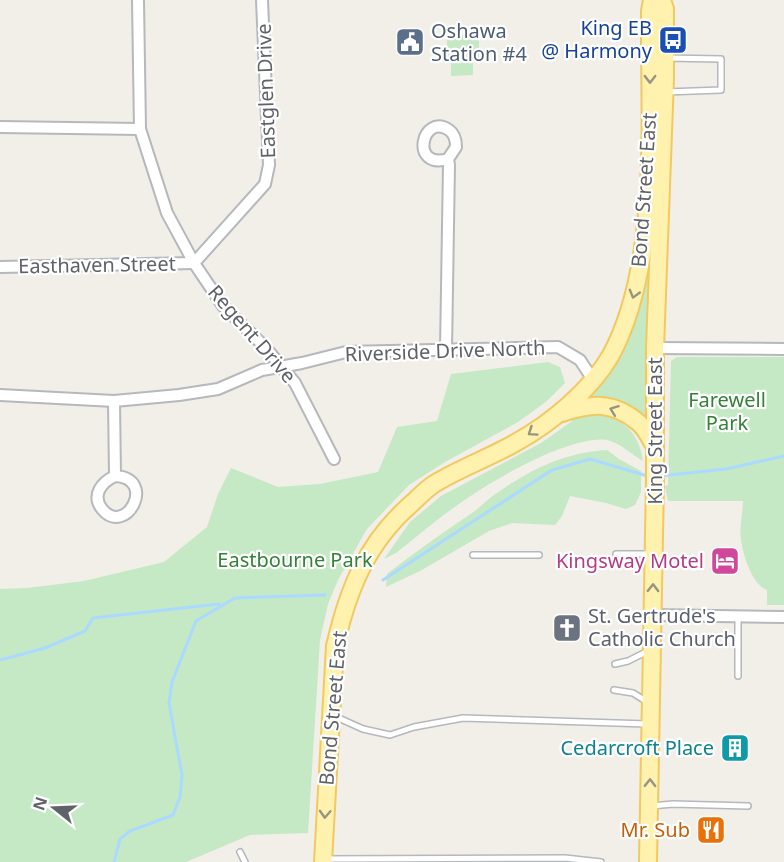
<svg xmlns="http://www.w3.org/2000/svg" width="784" height="862" font-family="'Noto Sans',sans-serif">
  <style>
    .green { fill: #c5e8c5 }
    .lines { fill: none; stroke-linecap: round; stroke-linejoin: round }
    .stream { stroke: #aadaff; stroke-width: 3 }
    .service-casing { stroke: #b5b8bc; stroke-width: 8 }
    .minor-casing { stroke: #b5b8bc; stroke-width: 14 }
    .primary-casing { stroke: #f2c960; stroke-width: 20 }
    .service { stroke: #fff; stroke-width: 5 }
    .minor { stroke: #fff; stroke-width: 10 }
    .primary { stroke: #fff2af; stroke-width: 16 }
    .oneway { stroke: #979581 }
    .labels { text-anchor: middle; stroke-width: 4.5; stroke-linejoin: round; paint-order: stroke }
    .transit-label { font-size: 20px; fill: #164399; stroke: #fff; text-anchor: end }
    .service-label { font-size: 20px; fill: #4e5e75; stroke: #fff; text-anchor: start }
    .street-label { font-size: 20px; fill: #5f6368; stroke: #fff }
    .park-label { font-size: 20px; fill: #348238; stroke: #fff }
    .hotel-label { font-size: 20px; fill: #b23c85; stroke: #fff; text-anchor: end }
    .worship-label { font-size: 20px; fill: #5b616d; stroke: #fff; text-anchor: start }
    .culture-label { font-size: 20px; fill: #0d838f; stroke: #fff; text-anchor: end }
    .food-label { font-size: 20px; fill: #c56008; stroke: #fff; text-anchor: end }
  </style>
  <rect width="100%" height="100%" fill="#f1efe8"/>
  <!-- green -->
  <g class="green">
    <rect x="447" y="35" width="32" height="22"/>
    <polygon points="473,62 473,75 451,76 451,63"/>
    <path d="M648,258H651L647,414L645,418C626,408 605,391 583,401L633,320L643,289Z"/>
    <path d="M677,357H784V605H767V590C752,585 743,554 741,540C739,527 743,513 743,501H668L665,486L668,485L671,361Z"/>
    <polygon points="548,362 560,367 565,383 547,401 518,422 445,462 409,485 367,529 338,580 328,604 320,640 308,833 250,835 186,862 0,862 0,589 27,588 84,581 164,562 207,527 218,494 231,468 278,487 320,484 378,472 397,427 437,421 451,374"/>
    <path d="M582,414C616,413 638,426 643,461C631,454 620,443 607,440C572,435 498,477 469,497C443,514 420,534 396,553L384,559L410,522L441,496L541,443Z"/>
    <path d="M607,450L619,459L641,471V492L635,505L626,509L606,503L570,496L562,516L555,525L512,523L489,531L420,571L386,587L387,574C414,553 441,534 469,515C478,510 485,501 494,495C530,470 562,453 607,450Z"/>
  </g>
  <g class="lines">
    <!-- stream -->
    <g class="stream">
      <polyline points="660,476 726,469 784,456"/>
      <polyline points="383,580 552,470 590,459 651,477"/>
      <polyline points="0,660 45,648 85,631 93,618 219,604"/>
      <polyline points="114,862 120,839 130,831 173,815 180,797 182,775 169,703 172,682 196,621 235,598 325,595"/>
    </g>
    <!-- service casing -->
    <g class="service-casing">
      <g id="service">
        <polyline points="666,92 721,90 721,59 666,58"/>
        <polyline points="616,554 650,554"/>
        <polyline points="473,555 539,555"/>
        <polyline points="615,664 628,661 648,651"/>
        <polyline points="738,676 738,616"/>
        <polyline points="614,690 633,693 649,703"/>
        <polyline points="334,716 363,729 390,735 414,727 463,718 647,724"/>
        <polyline points="651,806 673,804 748,806"/>
        <polyline points="240,852 245,862"/>
        <polyline points="325,859 565,858 601,862"/>
      </g>
    </g>
    <!-- minor casing -->
    <g class="minor-casing">
      <g id="minor">
        <polyline points="138,0 140,129 167,213 194,263 223,306 266,348 295,383 334,459"/>
        <polyline points="0,127 140,129"/>
        <polyline points="194,263 265,184 269,165 262,0"/>
        <polyline points="0,267 194,263"/>
        <polyline points="655,348 784,349"/>
        <path d="M446,350L449,165L448,159C409,170 422,112 449,130C455,134 456,140 456,147L448,159"/>
        <polyline points="0,395 114,401 179,395 218,389 262,370 302,363 346,352 558,347 580,360 593,380"/>
        <path d="M114,401L115,476C102,482 91,495 102,509C126,538 158,478 115,476"/>
        <polyline points="653,615 784,617"/>
      </g>
    </g>
    <!-- primary casing -->
    <g class="primary-casing">
      <g id="primary">
        <path d="M562,413C592,403 613,401 639,423C646,429 651,440 655,447"/>
        <path d="M323,862L335,646C348,590 366,544 410,505C418,498 425,490 434,484C460,468 489,458 515,443C550,424 591,390 611,355C661,262 649,115 650,11L652,0"/>
        <polyline points="648,862 655,481 655,348 665,79 665,9 662,0"/>
      </g>
    </g>
    <!-- service -->
    <use href="#service" class="service"/>
    <!-- minor -->
    <use href="#minor" class="minor"/>
    <!-- primary -->
    <use href="#primary" class="primary"/>
  </g>
  <!-- one-way arrows -->
  <defs><path id="oneway-chevron" d="M-2-3.5L2.5 0L-2 3.5" fill="none" stroke-width="1.6" stroke-linecap="round" stroke-linejoin="round" transform="scale(1.5)"/></defs>
  <g class="oneway">
    <use href="#oneway-chevron" transform="translate(650 79) rotate(90)"/>
    <use href="#oneway-chevron" transform="translate(634 294) rotate(106)"/>
    <use href="#oneway-chevron" transform="translate(614 410) rotate(-159)"/>
    <use href="#oneway-chevron" transform="translate(532 432) rotate(146)"/>
    <use href="#oneway-chevron" transform="translate(653 588) rotate(-89)"/>
    <use href="#oneway-chevron" transform="translate(650 783) rotate(-89)"/>
    <use href="#oneway-chevron" transform="translate(325 814) rotate(93)"/>
  </g>
  <!-- icons -->
  <defs>
    <g id="bus-square" transform="scale(1.5)"><rect x="-9" y="-9" width="18" height="18" rx="4" fill="#1a4fb4" stroke="#fff"/><path d="M-5-6H5V4H4V6H2V4H-2V6H-4V4H-5ZM-3.5-4V0h7V-4ZM-3.5 1.2v1.5H-2V1.2ZM2 1.2v1.5H3.5V1.2Z" fill="#fff"/></g>
    <g id="civic-square" transform="scale(1.5)"><rect x="-9" y="-9" width="18" height="18" rx="4" fill="#5c6f8a" stroke="#fff"/><path d="M-.6-6.5H3V-4.5H.6V-3L4-1V1h2V6H-6V1h2V-1L-.6-3ZM-1.2 2.5V6h2.4V2.5Z" fill="#fff"/></g>
    <g id="hotel-square" transform="scale(1.5)"><rect x="-9" y="-9" width="18" height="18" rx="4" fill="#d1479c" stroke="#fff"/><path d="M-6-4.5h1.5V1H6V5H4.5V3h-9V5H-6ZM-4 0a1.8 1.8 0 1 1 3.6 0ZM.5 0V-2.5h3Q6-2.5 6 0Z" fill="#fff"/></g>
    <g id="church-square" transform="scale(1.5)"><rect x="-9" y="-9" width="18" height="18" rx="4" fill="#6b7280" stroke="#fff"/><path d="M-1.2-6h2.4v3.5h3.3v2.4h-3.3V6h-2.4V-.1h-3.3v-2.4h3.3Z" fill="#fff"/></g>
    <g id="building-square" transform="scale(1.5)"><rect x="-9" y="-9" width="18" height="18" rx="4" fill="#0f9aa8" stroke="#fff"/><path d="M-4-6H4V6H1V3H-1V6H-4ZM-2.5-4.3h1.7v1.8h-1.7ZM.8-4.3h1.7v1.8H.8ZM-2.5-1h1.7V.8h-1.7ZM.8-1h1.7V.8H.8Z" fill="#fff"/></g>
    <g id="restaurant-square" transform="scale(1.5)"><rect x="-9" y="-9" width="18" height="18" rx="4" fill="#e8710a" stroke="#fff"/><path d="M-5-6h1v4h1v-4h1v4h1v-4h1v5L-1.5 .5V6h-2V.5L-5-1ZM5-6V6H3V1.5H1.5Q1.5-4 5-6Z" fill="#fff"/></g>
  </defs>
  <g fill-rule="evenodd">
    <use href="#bus-square" x="673" y="40"/>
    <use href="#civic-square" x="410" y="42"/>
    <use href="#hotel-square" x="725" y="561"/>
    <use href="#church-square" x="567" y="628"/>
    <use href="#building-square" x="735" y="748"/>
    <use href="#restaurant-square" x="711" y="830"/>
  </g>
  <g class="labels">
    <!-- transit labels -->
    <g class="transit-label">
      <text x="652" y="35">King EB<tspan x="652" dy="23">@ Harmony</tspan></text>
    </g>
    <!-- service labels -->
    <g class="service-label">
      <text x="431" y="38">Oshawa<tspan x="431" dy="23">Station #4</tspan></text>
    </g>
    <!-- street labels -->
    <g class="street-label">
      <text transform="translate(266 91) rotate(-92)" y="7">Eastglen Drive</text>
      <text transform="translate(644 190) rotate(-86)" y="7">Bond Street East</text>
      <text transform="translate(97 265) rotate(-1)" y="7">Easthaven Street</text>
      <text transform="translate(252 334) rotate(49)" y="7">Regent Drive</text>
      <text transform="translate(445 351) rotate(-2)" y="7">Riverside Drive North</text>
      <text transform="translate(655 431) rotate(-90)" y="7">King Street East</text>
      <text transform="translate(333 708) rotate(-85)" y="7">Bond Street East</text>
    </g>
    <!-- park labels -->
    <g class="park-label">
      <text x="727" y="407">Farewell<tspan x="727" dy="23">Park</tspan></text>
      <text x="295" y="567">Eastbourne Park</text>
    </g>
    <!-- hotel labels -->
    <g class="hotel-label">
      <text x="704" y="568">Kingsway Motel</text>
    </g>
    <!-- worship labels -->
    <g class="worship-label">
      <text x="588" y="623">St. Gertrude's<tspan x="588" dy="23">Catholic Church</tspan></text>
    </g>
    <!-- culture labels -->
    <g class="culture-label">
      <text x="714" y="755">Cedarcroft Place</text>
    </g>
    <!-- food labels -->
    <g class="food-label">
      <text x="690" y="837">Mr. Sub</text>
    </g>
  </g>
  <!-- north arrow -->
  <g transform="translate(54 808) rotate(288)" stroke="#ffffff" stroke-width="4.5" paint-order="stroke">
  <path d="M0-4.5L10 22L0 15L-10 22Z" fill="#5f6368"/>
  <text y="-9" font-size="16" font-weight="bold" text-anchor="middle" fill="#5f6368">N</text>
  </g>
</svg>
